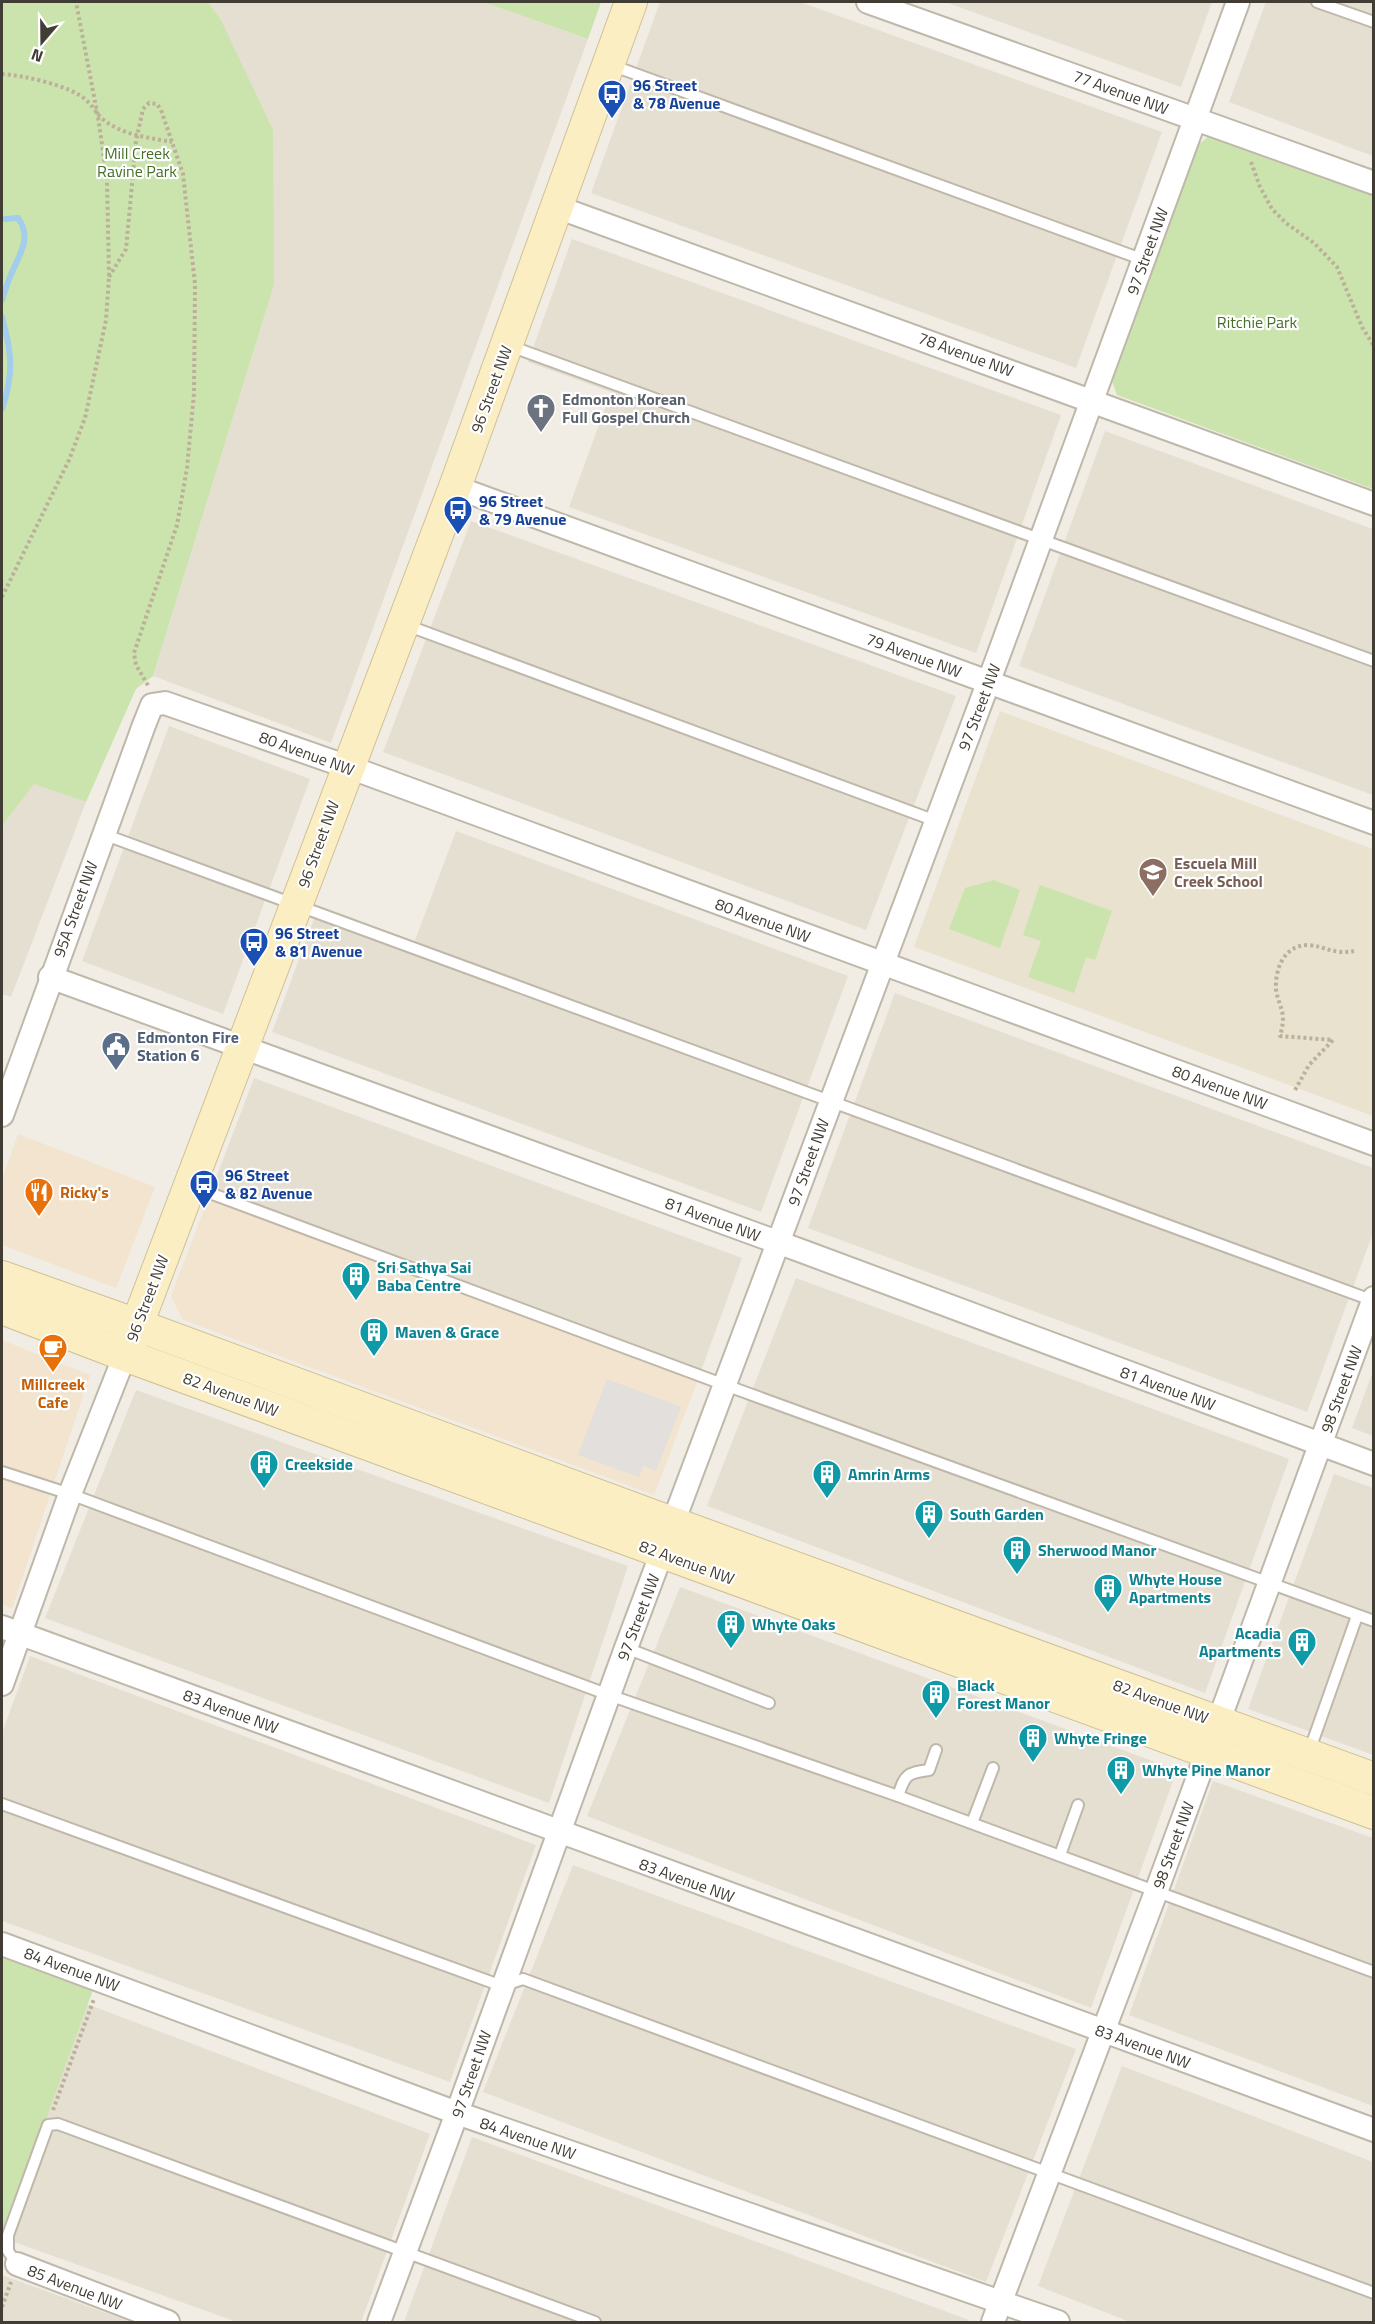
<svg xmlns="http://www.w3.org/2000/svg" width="1375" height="2324" font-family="'Titillium Web',sans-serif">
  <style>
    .residential { fill: #e5dfd2 }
    .commercial { fill: #f2e4cf }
    .education { fill: #e9e2ce }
    .green { fill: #cbe4ae }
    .parking { fill: #e2dfdc }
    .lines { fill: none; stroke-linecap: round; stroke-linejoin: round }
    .stream { stroke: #a2cdeb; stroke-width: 6 }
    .lane-casing { stroke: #bfb8aa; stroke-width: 14 }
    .street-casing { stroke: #bfb8aa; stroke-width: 26 }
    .secondary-casing { stroke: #cfc196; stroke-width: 34 }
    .path { stroke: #bdb099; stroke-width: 4; stroke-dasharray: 3 3; stroke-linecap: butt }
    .lane { stroke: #fff; stroke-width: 10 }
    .street { stroke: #fff; stroke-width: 22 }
    .secondary { stroke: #fbeec3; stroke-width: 32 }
    .labels { text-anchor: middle; stroke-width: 4.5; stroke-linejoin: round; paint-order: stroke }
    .transit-label { font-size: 16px; font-weight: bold; fill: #164399; stroke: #fff; text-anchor: start }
    .street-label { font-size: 16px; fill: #423d34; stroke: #fff }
    .park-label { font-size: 16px; fill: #45702b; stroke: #fff }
    .worship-label { font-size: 16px; font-weight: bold; fill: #5b616d; stroke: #fff; text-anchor: start }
    .education-label { font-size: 16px; font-weight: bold; fill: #785e54; stroke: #fff; text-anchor: start }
    .service-label { font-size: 16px; font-weight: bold; fill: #4e5e75; stroke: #fff; text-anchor: start }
    .food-label { font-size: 16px; font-weight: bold; fill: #c56008; stroke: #fff; text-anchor: start }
    .culture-label { font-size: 16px; font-weight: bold; fill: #0d838f; stroke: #fff; text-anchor: start }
  </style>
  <rect width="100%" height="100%" fill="#f1ede4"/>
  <!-- residential -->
  <g class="residential">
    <polygon points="208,2 483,2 588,39 331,743 153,676 274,285 220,18"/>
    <polygon points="660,2 800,2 1162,132 1076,368 591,193"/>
    <polygon points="945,2 1212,2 1181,87"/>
    <polygon points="1266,2 1373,2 1373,156 1229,102"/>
    <polygon points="572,239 1061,415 976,653 569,507 611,392 528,362"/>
    <polygon points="1105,431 1373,529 1373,795 1019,666"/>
    <polygon points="471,521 956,696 866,930 383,752"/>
    <polygon points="169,726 310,779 223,1014 82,961"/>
    <polygon points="34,783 86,802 11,997 2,994 2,826"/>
    <polygon points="456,831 848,976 761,1212 272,1032 318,908 414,943"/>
    <polygon points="895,993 1373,1168 1373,1233 1307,1412 808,1228"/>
    <polygon points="254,1078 742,1258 697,1382 208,1199"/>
    <polygon points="796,1278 1289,1459 1205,1693 707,1506"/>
    <polygon points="1373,1371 1373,1436 1352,1428"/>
    <polygon points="136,1390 628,1566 549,1803 45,1618"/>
    <polygon points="1334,1474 1373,1488 1373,1755 1248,1709"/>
    <polygon points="680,1587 1177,1770 1091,2008 587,1816"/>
    <polygon points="30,1656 536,1845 450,2082 2,1921 2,1733"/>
    <polygon points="1213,1781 1373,1838 1373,2106 1129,2015"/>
    <polygon points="573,1865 1076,2049 986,2282 483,2092"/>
    <polygon points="87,2004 430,2134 361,2322 237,2322 3,2238"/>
    <polygon points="1122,2066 1373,2162 1373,2322 1130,2322 1038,2286"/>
    <polygon points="472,2137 969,2320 968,2322 404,2322"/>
    <polygon points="2,2275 131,2322 2,2322"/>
  </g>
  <!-- commercial -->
  <g class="commercial">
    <polygon points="18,1134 155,1187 116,1288 2,1245 2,1180"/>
    <polygon points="208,1199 697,1382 654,1495 183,1320 171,1296"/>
    <polygon points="2,1340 90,1375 12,1609 2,1604"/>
  </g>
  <!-- education -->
  <polygon class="education" points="1000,711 1373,849 1373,1116 914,947"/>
  <!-- green -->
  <g class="green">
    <polygon points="2,2 208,2 220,18 273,130 274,285 153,676 136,689 86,802 34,784 2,826"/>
    <polygon points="483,2 601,2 588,39"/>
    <polygon points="1209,136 1373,195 1373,489 1117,395 1112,381 1198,145"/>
    <polygon points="994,880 1020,890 1000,948 949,929 965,888"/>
    <polygon points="1040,885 1112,911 1095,960 1086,957 1074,993 1028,977 1041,941 1023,935"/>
    <polygon points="2,1943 98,1976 2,2241"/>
  </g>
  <!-- parking -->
  <polygon class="parking" points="607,1379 681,1407 656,1471 643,1466 639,1477 578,1455"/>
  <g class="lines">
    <!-- stream -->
    <g class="stream">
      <path d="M2,300C5,291 8,281 12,272C20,254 32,237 18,218L5,219"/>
      <path d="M2,317C12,353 14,374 2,409"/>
    </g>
    <!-- lane casing -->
    <g class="lane-casing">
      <g id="lane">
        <polyline points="1317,2 1374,22"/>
        <polyline points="611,65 1144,260"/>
        <polyline points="510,346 1374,661"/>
        <polyline points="406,625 936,821"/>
        <polyline points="103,834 1374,1301"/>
        <polyline points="191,1186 725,1385 1374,1621"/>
        <polyline points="2,1472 70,1494 609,1695 898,1796 1374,1972"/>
        <polyline points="626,1648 769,1703"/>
        <polyline points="1309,1752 1357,1616"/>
        <path d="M898,1796C905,1775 906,1773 929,1770L936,1750"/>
        <polyline points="2,1804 502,1986 523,1979 1374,2293"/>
        <polyline points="972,1823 993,1768"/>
        <polyline points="1060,1855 1078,1805"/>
        <polyline points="17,2264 8,2251 8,2235 48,2125 58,2124 595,2322"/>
      </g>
    </g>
    <!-- street casing -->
    <g class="street-casing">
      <g id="street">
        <polyline points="868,2 1374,183"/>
        <polyline points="557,207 1374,504"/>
        <polyline points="455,487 1374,823"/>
        <polyline points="50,977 799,1250 1374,1464"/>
        <polyline points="2,1115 144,725 152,705 165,703 368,774 1374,1144"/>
        <polyline points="2,1627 1374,2130"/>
        <polyline points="2,1684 70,1494 125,1355"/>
        <polyline points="2,1944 457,2113 1058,2322"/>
        <polyline points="17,2264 168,2322"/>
        <polyline points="379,2322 457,2113 626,1648 996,662 1238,2"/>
        <polyline points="993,2322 1156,1892 1374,1298"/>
      </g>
    </g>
    <!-- secondary casing -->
    <g class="secondary-casing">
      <g id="secondary">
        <polyline points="2,1277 137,1325 672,1523 1374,1779"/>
        <polyline points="2,1308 125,1355 1374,1813"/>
        <polyline points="130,1343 455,487 631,2"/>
      </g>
    </g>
    <!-- path -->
    <g class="path">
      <path d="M2,74C22,75 72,86 86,100C98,111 96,117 113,126C130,136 152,138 172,142"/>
      <polyline points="1251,162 1260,187 1272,209 1286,223 1314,243 1337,267 1362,327 1374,346"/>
      <polyline points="109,277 126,249 136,141 143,109 149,103 157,104 161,110 183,174 195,284 194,393 187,468 177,525 134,653 136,665 149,687"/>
      <polyline points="2,597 69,460 85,418 106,320 109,277 107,179 98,117 76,2"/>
      <path d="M1295,1090L1309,1065L1333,1040L1280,1036C1282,1029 1283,1023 1283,1017C1282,1007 1277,999 1276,989C1275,969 1284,945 1308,945C1325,946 1333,955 1354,951"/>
      <polyline points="53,2110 94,1999"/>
      <polyline points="2,2307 11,2282"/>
    </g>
    <!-- lane -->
    <use href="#lane" class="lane"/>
    <!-- street -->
    <use href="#street" class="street"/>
    <!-- secondary -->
    <use href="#secondary" class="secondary"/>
  </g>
  <!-- icons -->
  <defs>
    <g id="bus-pin" transform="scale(1.5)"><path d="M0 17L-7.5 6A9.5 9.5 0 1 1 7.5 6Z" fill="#1a4fb4" stroke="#fff"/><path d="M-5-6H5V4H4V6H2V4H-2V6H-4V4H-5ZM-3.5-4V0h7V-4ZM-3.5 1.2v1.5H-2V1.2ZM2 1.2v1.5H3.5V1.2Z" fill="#fff"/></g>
    <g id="church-pin" transform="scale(1.5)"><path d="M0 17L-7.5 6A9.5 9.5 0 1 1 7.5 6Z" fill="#6b7280" stroke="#fff"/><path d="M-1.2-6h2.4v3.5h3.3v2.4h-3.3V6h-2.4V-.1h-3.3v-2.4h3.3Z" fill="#fff"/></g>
    <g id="school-pin" transform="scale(1.5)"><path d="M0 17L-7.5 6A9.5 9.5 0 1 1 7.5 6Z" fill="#8d6e63" stroke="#fff"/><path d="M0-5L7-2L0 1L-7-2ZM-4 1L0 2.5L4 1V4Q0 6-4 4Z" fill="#fff"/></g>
    <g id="civic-pin" transform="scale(1.5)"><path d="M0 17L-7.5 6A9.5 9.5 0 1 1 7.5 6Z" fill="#5c6f8a" stroke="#fff"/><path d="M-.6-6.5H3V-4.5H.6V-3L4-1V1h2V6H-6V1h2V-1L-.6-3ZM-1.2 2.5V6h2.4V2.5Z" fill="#fff"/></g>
    <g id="restaurant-pin" transform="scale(1.5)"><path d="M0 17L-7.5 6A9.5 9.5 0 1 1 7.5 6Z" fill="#e8710a" stroke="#fff"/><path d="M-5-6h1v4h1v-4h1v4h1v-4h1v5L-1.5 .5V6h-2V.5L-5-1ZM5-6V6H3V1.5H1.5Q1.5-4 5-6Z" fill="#fff"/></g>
    <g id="building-pin" transform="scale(1.5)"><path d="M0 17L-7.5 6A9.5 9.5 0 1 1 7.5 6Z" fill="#0f9aa8" stroke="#fff"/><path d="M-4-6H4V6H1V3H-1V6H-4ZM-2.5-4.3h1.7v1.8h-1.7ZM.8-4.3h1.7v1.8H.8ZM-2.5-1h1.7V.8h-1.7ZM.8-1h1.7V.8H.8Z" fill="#fff"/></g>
    <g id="cafe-pin" transform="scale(1.5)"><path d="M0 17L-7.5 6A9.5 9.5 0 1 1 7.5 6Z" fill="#e8710a" stroke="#fff"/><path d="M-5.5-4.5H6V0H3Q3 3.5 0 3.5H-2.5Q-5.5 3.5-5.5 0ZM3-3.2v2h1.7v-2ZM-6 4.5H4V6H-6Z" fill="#fff"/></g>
  </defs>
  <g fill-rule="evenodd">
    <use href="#bus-pin" x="612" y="94"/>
    <use href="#church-pin" x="541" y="408"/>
    <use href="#bus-pin" x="458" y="510"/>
    <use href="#school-pin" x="1153" y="872"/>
    <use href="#bus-pin" x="254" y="942"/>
    <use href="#civic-pin" x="116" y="1046"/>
    <use href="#bus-pin" x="204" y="1184"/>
    <use href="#restaurant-pin" x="39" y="1192"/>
    <use href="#building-pin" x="356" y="1276"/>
    <use href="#building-pin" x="374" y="1332"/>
    <use href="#cafe-pin" x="53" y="1348"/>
    <use href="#building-pin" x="264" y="1464"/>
    <use href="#building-pin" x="827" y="1474"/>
    <use href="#building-pin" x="929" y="1514"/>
    <use href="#building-pin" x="1017" y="1550"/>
    <use href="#building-pin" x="1108" y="1588"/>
    <use href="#building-pin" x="731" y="1624"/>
    <use href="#building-pin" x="1302" y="1642"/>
    <use href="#building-pin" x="936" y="1694"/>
    <use href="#building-pin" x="1033" y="1738"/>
    <use href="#building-pin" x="1121" y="1770"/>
  </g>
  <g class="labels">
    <!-- transit labels -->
    <g class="transit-label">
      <text x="633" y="91">96 Street<tspan x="633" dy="18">&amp; 78 Avenue</tspan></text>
      <text x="479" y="507">96 Street<tspan x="479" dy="18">&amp; 79 Avenue</tspan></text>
      <text x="275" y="939">96 Street<tspan x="275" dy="18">&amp; 81 Avenue</tspan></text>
      <text x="225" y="1181">96 Street<tspan x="225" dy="18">&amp; 82 Avenue</tspan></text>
    </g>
    <!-- street labels -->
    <g class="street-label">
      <text transform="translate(1121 92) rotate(20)" y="6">77 Avenue NW</text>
      <text transform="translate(1147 251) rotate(-70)" y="6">97 Street NW</text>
      <text transform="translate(966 354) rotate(20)" y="6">78 Avenue NW</text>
      <text transform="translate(491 389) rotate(-70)" y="6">96 Street NW</text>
      <text transform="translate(914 655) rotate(20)" y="6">79 Avenue NW</text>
      <text transform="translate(979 707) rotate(-69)" y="6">97 Street NW</text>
      <text transform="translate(307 753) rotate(20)" y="6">80 Avenue NW</text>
      <text transform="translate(318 844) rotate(-70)" y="6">96 Street NW</text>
      <text transform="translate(75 909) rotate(-70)" y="6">95A Street NW</text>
      <text transform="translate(763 920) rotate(20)" y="6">80 Avenue NW</text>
      <text transform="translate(1220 1087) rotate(20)" y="6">80 Avenue NW</text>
      <text transform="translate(808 1162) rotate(-70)" y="6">97 Street NW</text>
      <text transform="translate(713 1219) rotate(20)" y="6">81 Avenue NW</text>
      <text transform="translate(147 1298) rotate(-69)" y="6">96 Street NW</text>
      <text transform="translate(1168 1388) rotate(20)" y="6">81 Avenue NW</text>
      <text transform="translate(1341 1389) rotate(-70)" y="6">98 Street NW</text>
      <text transform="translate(231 1394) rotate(20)" y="6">82 Avenue NW</text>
      <text transform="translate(687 1562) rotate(20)" y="6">82 Avenue NW</text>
      <text transform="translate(638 1617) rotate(-69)" y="6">97 Street NW</text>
      <text transform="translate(1161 1701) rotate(20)" y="6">82 Avenue NW</text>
      <text transform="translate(231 1711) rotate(20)" y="6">83 Avenue NW</text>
      <text transform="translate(1173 1845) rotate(-70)" y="6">98 Street NW</text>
      <text transform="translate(687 1880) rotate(20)" y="6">83 Avenue NW</text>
      <text transform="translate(72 1969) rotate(20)" y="6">84 Avenue NW</text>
      <text transform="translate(1143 2046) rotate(20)" y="6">83 Avenue NW</text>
      <text transform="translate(471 2074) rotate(-71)" y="6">97 Street NW</text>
      <text transform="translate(528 2138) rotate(19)" y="6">84 Avenue NW</text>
      <text transform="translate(75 2287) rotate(21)" y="6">85 Avenue NW</text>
    </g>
    <!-- park labels -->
    <g class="park-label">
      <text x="137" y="159">Mill Creek<tspan x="137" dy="18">Ravine Park</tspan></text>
      <text x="1257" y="328">Ritchie Park</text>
    </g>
    <!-- worship labels -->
    <g class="worship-label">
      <text x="562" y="405">Edmonton Korean<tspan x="562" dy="18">Full Gospel Church</tspan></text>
    </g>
    <!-- education labels -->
    <g class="education-label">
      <text x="1174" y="869">Escuela Mill<tspan x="1174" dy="18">Creek School</tspan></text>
    </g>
    <!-- service labels -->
    <g class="service-label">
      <text x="137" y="1043">Edmonton Fire<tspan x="137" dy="18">Station 6</tspan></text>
    </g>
    <!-- food labels -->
    <g class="food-label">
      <text x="60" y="1198">Ricky's</text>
      <text x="53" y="1390" text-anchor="middle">Millcreek<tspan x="53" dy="18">Cafe</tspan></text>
    </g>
    <!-- culture labels -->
    <g class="culture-label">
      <text x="377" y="1273">Sri Sathya Sai<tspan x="377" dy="18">Baba Centre</tspan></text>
      <text x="395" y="1338">Maven &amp; Grace</text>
      <text x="285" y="1470">Creekside</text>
      <text x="848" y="1480">Amrin Arms</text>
      <text x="950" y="1520">South Garden</text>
      <text x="1038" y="1556">Sherwood Manor</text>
      <text x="1129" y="1585">Whyte House<tspan x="1129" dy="18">Apartments</tspan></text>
      <text x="752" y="1630">Whyte Oaks</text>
      <text x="1281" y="1639" text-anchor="end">Acadia<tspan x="1281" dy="18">Apartments</tspan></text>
      <text x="957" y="1691">Black<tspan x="957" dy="18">Forest Manor</tspan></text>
      <text x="1054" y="1744">Whyte Fringe</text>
      <text x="1142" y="1776">Whyte Pine Manor</text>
    </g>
  </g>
  <!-- border -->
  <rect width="1375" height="2324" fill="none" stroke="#423d34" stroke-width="6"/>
  <!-- north arrow -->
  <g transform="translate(42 42) rotate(200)" stroke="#ffffff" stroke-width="4.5" paint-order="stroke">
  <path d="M0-4.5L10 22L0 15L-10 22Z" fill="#423d34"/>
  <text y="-9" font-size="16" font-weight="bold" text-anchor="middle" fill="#423d34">N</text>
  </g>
</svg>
